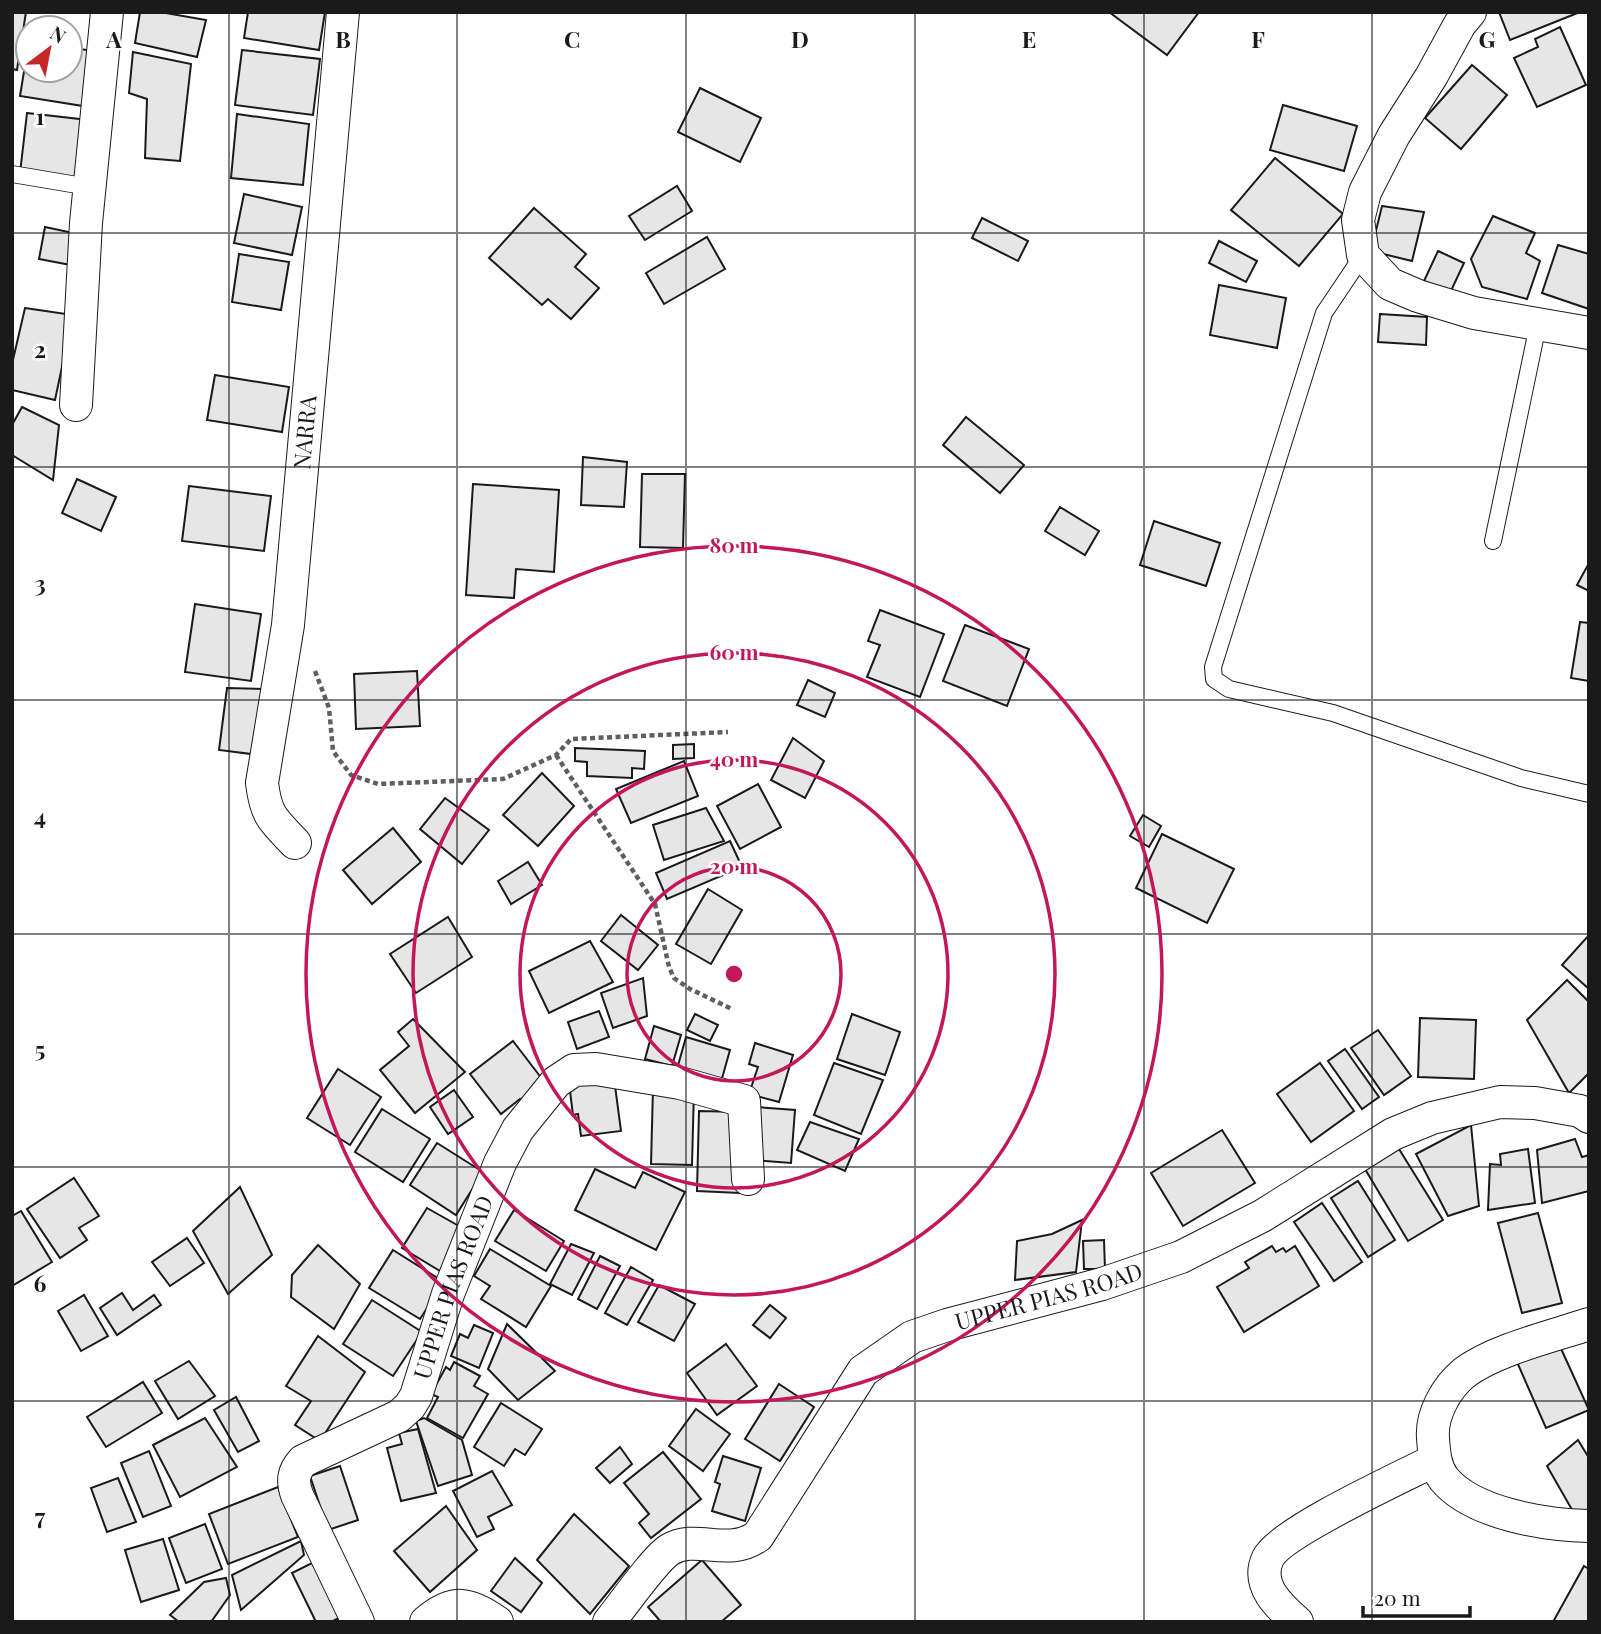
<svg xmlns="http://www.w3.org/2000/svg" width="1601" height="1634" font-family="'Playfair Display',serif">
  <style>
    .building { fill: #e6e6e6; stroke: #1a1a1a; stroke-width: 2 }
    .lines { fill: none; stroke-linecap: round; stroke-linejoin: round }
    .service-casing { stroke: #1a1a1a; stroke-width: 18 }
    .minor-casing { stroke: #1a1a1a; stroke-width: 34 }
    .path { stroke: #5f5f5f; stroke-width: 4.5; stroke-dasharray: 5 3.5; stroke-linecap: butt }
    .service { stroke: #fff; stroke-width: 16 }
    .minor { stroke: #fff; stroke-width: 32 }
    .grid { fill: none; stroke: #1a1a1a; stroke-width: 2; stroke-opacity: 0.55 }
    .ring { fill: none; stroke: #c2185b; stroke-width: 3.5 }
    .labels { text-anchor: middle; stroke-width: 5; stroke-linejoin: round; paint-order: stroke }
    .street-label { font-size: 23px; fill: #1a1a1a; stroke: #fff }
    .grid-label { font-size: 23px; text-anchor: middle; font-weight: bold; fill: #1a1a1a; stroke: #fff; stroke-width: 5; stroke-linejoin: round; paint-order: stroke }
    .centre { fill: #c2185b; stroke: #fff; stroke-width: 3.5 }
    .ring-label { font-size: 21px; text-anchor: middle; font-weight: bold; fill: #c2185b; stroke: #fff; stroke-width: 5; stroke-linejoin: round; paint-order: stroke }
  </style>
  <rect width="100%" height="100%" fill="#fff"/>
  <!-- building -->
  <g class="building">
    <polygon points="12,12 26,12 17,70 12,69"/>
    <polygon points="140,12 160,12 206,20 197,57 135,43"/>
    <polygon points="248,12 325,12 319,50 244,38"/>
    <polygon points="1109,12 1199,12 1167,55"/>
    <polygon points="1499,12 1580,12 1510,40"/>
    <polygon points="1560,27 1586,85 1537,107 1514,58 1538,47 1535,39"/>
    <polygon points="28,47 28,70 70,70 70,47 92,51 83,106 20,96"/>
    <polygon points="242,50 320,59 313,115 235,105"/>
    <polygon points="133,52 191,64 180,161 145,158 147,99 129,93"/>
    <polygon points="1472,65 1507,95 1461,149 1425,118"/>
    <polygon points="700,88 761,118 740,162 678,132"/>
    <polygon points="1283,105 1357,126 1344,171 1270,150"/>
    <polygon points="27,113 88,120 81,180 20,173"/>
    <polygon points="237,114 309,124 303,185 231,178"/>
    <polygon points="1275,158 1343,214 1299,266 1231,210"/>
    <polygon points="677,186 692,211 645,240 629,216"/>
    <polygon points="244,194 302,207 292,255 234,243"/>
    <polygon points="1382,206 1424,212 1412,261 1371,251"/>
    <polygon points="534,208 586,254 575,267 599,288 571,319 548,299 542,305 489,258"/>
    <polygon points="1493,216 1535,233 1526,253 1540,261 1527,299 1482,287 1471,259"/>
    <polygon points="982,218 1028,241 1018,261 972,238"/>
    <polygon points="45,227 78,234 76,266 39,259"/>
    <polygon points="707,237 725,269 664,304 646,273"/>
    <polygon points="1219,241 1257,261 1246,282 1209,263"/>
    <polygon points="1558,245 1589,254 1589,309 1542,293"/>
    <polygon points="1438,251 1464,263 1450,293 1424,281"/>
    <polygon points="239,254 289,262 281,310 232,302"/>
    <polygon points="1219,285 1286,298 1277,348 1210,335"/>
    <polygon points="25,308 73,315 55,400 12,390 12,364"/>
    <polygon points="1380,314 1427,317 1426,345 1378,342"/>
    <polygon points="215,375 289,387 282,432 207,420"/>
    <polygon points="22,407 59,425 53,480 12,455 12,425"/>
    <polygon points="966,417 1024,465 1000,493 943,445"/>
    <polygon points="583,457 627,462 624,507 581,505"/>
    <polygon points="642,474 685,474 683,548 640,547"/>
    <polygon points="77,479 116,497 101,531 62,513"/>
    <polygon points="473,484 559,490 554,572 516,569 514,598 466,595"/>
    <polygon points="189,486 271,496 264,551 182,541"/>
    <polygon points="1060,507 1099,531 1085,555 1045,531"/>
    <polygon points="1154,521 1220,543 1206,586 1140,565"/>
    <polygon points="1589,563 1589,591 1577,585"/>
    <polygon points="195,604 261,614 251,681 185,672"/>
    <polygon points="880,610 944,634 920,697 867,677 880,645 868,641"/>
    <polygon points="1580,622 1589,623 1589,681 1571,678"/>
    <polygon points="965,625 1029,649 1007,706 943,681"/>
    <polygon points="417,671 420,726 356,729 354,674"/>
    <polygon points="808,680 835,693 825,717 797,705"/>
    <polygon points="227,688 267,689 259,755 219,750"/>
    <polygon points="793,738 824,761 805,798 771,780"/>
    <polygon points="694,744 694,758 673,759 673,745"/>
    <polygon points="575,748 645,751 644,769 632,768 632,778 587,776 587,762 575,761"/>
    <polygon points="684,761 698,796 631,823 616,789"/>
    <polygon points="542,773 574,806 538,846 503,815"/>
    <polygon points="758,784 781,827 740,849 717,806"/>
    <polygon points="445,798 489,830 462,864 420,829"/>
    <polygon points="706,808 724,841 664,860 653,825"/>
    <polygon points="1143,815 1161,826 1149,847 1130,836"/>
    <polygon points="393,828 421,862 372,904 343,870"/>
    <polygon points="1162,834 1234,869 1207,923 1136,888"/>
    <polygon points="730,841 742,867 667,899 656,873"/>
    <polygon points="528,862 542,885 511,904 498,881"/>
    <polygon points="708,889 742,910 711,964 676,944"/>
    <polygon points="621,915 658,945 638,970 601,941"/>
    <polygon points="448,917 472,957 416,993 390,954"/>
    <polygon points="1589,935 1589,989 1562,965"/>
    <polygon points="590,941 613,982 549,1013 529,971"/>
    <polygon points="643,978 647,1016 613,1028 601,993"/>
    <polygon points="1567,980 1589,1002 1589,1073 1569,1093 1527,1020"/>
    <polygon points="599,1011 609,1037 577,1049 568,1022"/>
    <polygon points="695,1014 718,1025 710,1041 687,1030"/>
    <polygon points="852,1014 900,1032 885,1075 837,1059"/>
    <polygon points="1420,1018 1476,1020 1474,1079 1418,1077"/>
    <polygon points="413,1019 465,1072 415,1113 380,1070 409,1046 398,1032"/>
    <polygon points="654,1026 681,1035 672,1066 645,1059"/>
    <polygon points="1378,1030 1411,1076 1384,1095 1351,1048"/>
    <polygon points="686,1037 730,1050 721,1082 677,1069"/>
    <polygon points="513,1041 549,1088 525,1106 520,1099 501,1114 470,1074"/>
    <polygon points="755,1043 793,1055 779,1102 749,1094 758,1067 749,1064"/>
    <polygon points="1345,1049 1379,1097 1362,1109 1328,1061"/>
    <polygon points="834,1063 883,1080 861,1134 814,1115"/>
    <polygon points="1320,1063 1354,1111 1311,1142 1277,1094"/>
    <polygon points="338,1069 381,1097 350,1145 307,1118"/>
    <polygon points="614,1078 621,1131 581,1136 578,1114 573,1115 569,1083"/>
    <polygon points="653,1088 694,1089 692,1165 651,1164"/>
    <polygon points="454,1090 473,1117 448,1134 430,1107"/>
    <polygon points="756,1107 795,1110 791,1163 753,1160"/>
    <polygon points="382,1109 430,1139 403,1182 355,1152"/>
    <polygon points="699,1111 741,1112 740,1193 697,1191"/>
    <polygon points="810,1122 859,1139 845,1171 797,1150"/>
    <polygon points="1471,1125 1479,1206 1448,1216 1416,1154"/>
    <polygon points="1222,1130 1255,1183 1183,1226 1151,1173"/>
    <polygon points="1575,1139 1582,1157 1589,1155 1589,1191 1542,1203 1537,1150"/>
    <polygon points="437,1143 483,1172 456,1215 410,1185"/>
    <polygon points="1399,1149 1443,1220 1408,1241 1365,1169"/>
    <polygon points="1528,1149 1535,1203 1488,1210 1490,1164 1501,1165 1500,1154"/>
    <polygon points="595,1169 635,1188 643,1172 685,1192 656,1250 575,1210"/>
    <polygon points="74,1178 99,1216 79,1228 87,1240 60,1258 27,1209"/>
    <polygon points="1358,1181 1395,1240 1368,1257 1331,1198"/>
    <polygon points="240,1187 272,1255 228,1294 193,1231"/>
    <polygon points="1322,1203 1362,1262 1334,1281 1294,1222"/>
    <polygon points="427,1208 466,1230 440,1271 402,1248"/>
    <polygon points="514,1210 564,1241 546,1271 495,1241"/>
    <polygon points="21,1211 52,1262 12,1286 12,1216"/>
    <polygon points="1538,1213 1562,1303 1522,1313 1498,1223"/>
    <polygon points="1082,1220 1076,1272 1015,1280 1017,1241 1052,1234"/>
    <polygon points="187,1238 204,1263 170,1286 152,1262"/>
    <polygon points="1104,1240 1105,1269 1084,1269 1083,1241"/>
    <polygon points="571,1244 594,1253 572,1295 550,1284"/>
    <polygon points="318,1245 360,1284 334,1329 291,1297 292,1275"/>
    <polygon points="1272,1246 1276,1252 1283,1248 1286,1252 1295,1246 1319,1286 1244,1332 1217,1287 1249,1268 1245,1262"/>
    <polygon points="490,1249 551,1286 526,1327 481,1299 490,1286 474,1276"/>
    <polygon points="393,1250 444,1282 420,1319 369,1288"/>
    <polygon points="600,1256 620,1266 597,1309 578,1299"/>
    <polygon points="631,1267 653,1280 627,1325 605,1313"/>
    <polygon points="659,1285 695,1304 674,1341 638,1322"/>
    <polygon points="122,1293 133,1310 154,1295 161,1305 117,1335 100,1308"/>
    <polygon points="84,1295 108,1336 81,1351 58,1311"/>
    <polygon points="372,1300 422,1332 393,1376 343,1344"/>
    <polygon points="770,1305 786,1318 770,1338 753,1325"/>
    <polygon points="507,1324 555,1371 518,1400 488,1369"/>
    <polygon points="474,1325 493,1333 479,1368 451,1356 460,1334 468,1338"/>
    <polygon points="318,1336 365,1372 320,1441 295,1425 311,1401 286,1386"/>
    <polygon points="1558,1342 1589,1410 1546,1428 1517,1362"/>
    <polygon points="726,1344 757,1386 717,1415 687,1373"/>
    <polygon points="189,1361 215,1396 178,1419 155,1381"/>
    <polygon points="454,1362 480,1376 474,1386 488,1394 463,1438 427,1418 438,1397 431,1394 446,1367 450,1370"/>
    <polygon points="143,1382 162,1413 106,1447 87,1417"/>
    <polygon points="779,1384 814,1407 780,1461 745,1439"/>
    <polygon points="236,1397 259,1441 238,1452 214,1410"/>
    <polygon points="501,1403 542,1429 525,1455 515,1449 504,1466 474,1447"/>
    <polygon points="696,1409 730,1434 703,1471 669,1446"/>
    <polygon points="205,1418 237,1467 180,1497 153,1445"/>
    <polygon points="424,1418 462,1440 472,1475 438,1486 416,1421"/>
    <polygon points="418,1429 436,1493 401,1501 387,1448 402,1444 399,1433"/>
    <polygon points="1578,1440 1589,1458 1589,1517 1579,1522 1547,1466"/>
    <polygon points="620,1447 632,1464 610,1483 596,1468"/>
    <polygon points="149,1451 171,1506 143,1517 121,1463"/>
    <polygon points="663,1452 701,1499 651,1538 639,1523 649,1514 624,1483"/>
    <polygon points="723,1456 761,1468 745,1521 712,1511 720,1484 715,1482"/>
    <polygon points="340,1466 358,1520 328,1530 310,1476"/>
    <polygon points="492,1471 512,1505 488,1517 494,1529 477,1537 453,1491"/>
    <polygon points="118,1478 136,1522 107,1532 91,1488"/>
    <polygon points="278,1487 298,1537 228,1564 209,1514"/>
    <polygon points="446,1506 477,1550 430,1592 394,1551"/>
    <polygon points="574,1514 629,1566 590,1614 537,1560"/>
    <polygon points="205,1524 222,1569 186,1583 169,1538"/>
    <polygon points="163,1539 179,1590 141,1602 125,1550"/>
    <polygon points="301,1541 304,1555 241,1610 232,1575"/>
    <polygon points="515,1558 542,1583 521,1612 491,1591"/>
    <polygon points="320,1559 347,1614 331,1622 316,1622 292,1573"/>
    <polygon points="702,1560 741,1605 721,1622 661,1622 648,1607"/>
    <polygon points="1584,1566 1589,1569 1589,1622 1553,1622"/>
    <polygon points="226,1578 230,1595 211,1622 179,1622 170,1615 204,1582"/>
  </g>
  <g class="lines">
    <!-- service casing -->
    <g class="service-casing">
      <g id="service">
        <polyline points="12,174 89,187"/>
        <polyline points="1363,255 1324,313 1213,667 1214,679 1229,689 1333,713 1521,778 1589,794"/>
        <polyline points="1493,541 1538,325"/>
      </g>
    </g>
    <!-- minor casing -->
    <g class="minor-casing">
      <g id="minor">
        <polyline points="1470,12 1460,24 1431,77 1394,135 1365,192 1358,220 1363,255 1390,284 1418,296 1474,313 1589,333"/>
        <polyline points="76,405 86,223 107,12"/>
        <path id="s1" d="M295,843C273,820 266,816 262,783L288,625L343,12"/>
        <path d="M1589,1324C1553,1336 1494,1350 1464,1373C1446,1388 1431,1415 1433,1438C1434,1453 1435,1467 1444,1479C1473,1514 1546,1525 1589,1526"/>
        <path id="s2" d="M358,1622L297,1495C292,1481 293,1472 303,1461L399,1416L410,1406L416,1396L448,1294L500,1163L518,1129L556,1082L574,1070L596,1069L680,1083L744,1101L748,1179"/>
        <path d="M426,1622C453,1599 469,1602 497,1622"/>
        <path id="s3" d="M609,1622C622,1606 654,1560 669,1550C696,1533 728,1558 758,1536L863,1371L912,1337L947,1325L1102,1284L1181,1257L1262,1216L1393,1134L1432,1118L1500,1102L1535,1103L1580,1111L1589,1117"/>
        <path d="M1297,1622C1280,1607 1255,1585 1268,1558C1281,1532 1402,1477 1435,1460"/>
      </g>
    </g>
    <!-- path -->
    <g class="path">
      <polyline points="315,671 329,708 333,751 351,775 378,784 503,779 556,755 571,739 728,732"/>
      <polyline points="556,755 655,904 669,967 674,978 690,989 732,1009"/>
    </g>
    <!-- service -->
    <use href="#service" class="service"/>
    <!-- minor -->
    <use href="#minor" class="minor"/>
  </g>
  <!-- grid -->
  <path class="grid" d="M229,12V1622M457,12V1622M686,12V1622M915,12V1622M1144,12V1622M1372,12V1622M12,233H1589M12,467H1589M12,700H1589M12,934H1589M12,1167H1589M12,1401H1589"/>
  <!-- distance rings -->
  <g class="ring">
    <circle cx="734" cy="974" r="107"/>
    <circle cx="734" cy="974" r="214"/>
    <circle cx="734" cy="974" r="321"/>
    <circle cx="734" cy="974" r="428"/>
  </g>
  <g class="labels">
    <!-- street labels -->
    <g class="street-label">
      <text dy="8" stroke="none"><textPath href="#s1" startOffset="424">NARRA</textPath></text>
      <text dy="8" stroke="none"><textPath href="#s2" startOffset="425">UPPER PIAS ROAD</textPath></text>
      <text dy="8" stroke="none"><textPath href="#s3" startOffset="584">UPPER PIAS ROAD</textPath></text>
    </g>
  </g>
  <g class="grid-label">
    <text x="114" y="48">A</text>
    <text x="343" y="48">B</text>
    <text x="572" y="48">C</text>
    <text x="800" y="48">D</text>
    <text x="1029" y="48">E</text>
    <text x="1258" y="48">F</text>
    <text x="1487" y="48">G</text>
    <text x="40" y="125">1</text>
    <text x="40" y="358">2</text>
    <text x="40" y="592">3</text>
    <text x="40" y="825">4</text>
    <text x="40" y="1058">5</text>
    <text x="40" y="1292">6</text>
    <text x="40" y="1525">7</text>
  </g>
  <circle cx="734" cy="974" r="10" class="centre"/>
  <g class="ring-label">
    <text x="734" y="553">80 m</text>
    <text x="734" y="660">60 m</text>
    <text x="734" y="767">40 m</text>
    <text x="734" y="874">20 m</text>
  </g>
  <!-- border -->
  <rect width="1601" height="1634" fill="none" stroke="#1a1a1a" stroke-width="28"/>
  <!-- north arrow -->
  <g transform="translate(49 49) rotate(32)"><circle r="33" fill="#ffffff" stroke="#a3a3a3" stroke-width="2"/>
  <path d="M0-5L12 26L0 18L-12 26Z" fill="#c62828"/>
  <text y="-10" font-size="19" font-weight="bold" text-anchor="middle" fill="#1a1a1a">N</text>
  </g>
  <!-- scale -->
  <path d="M1363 1606v10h107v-10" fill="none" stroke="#1a1a1a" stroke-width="3.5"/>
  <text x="1374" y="1606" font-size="21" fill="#1a1a1a" stroke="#ffffff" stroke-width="5" paint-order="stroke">20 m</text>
</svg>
